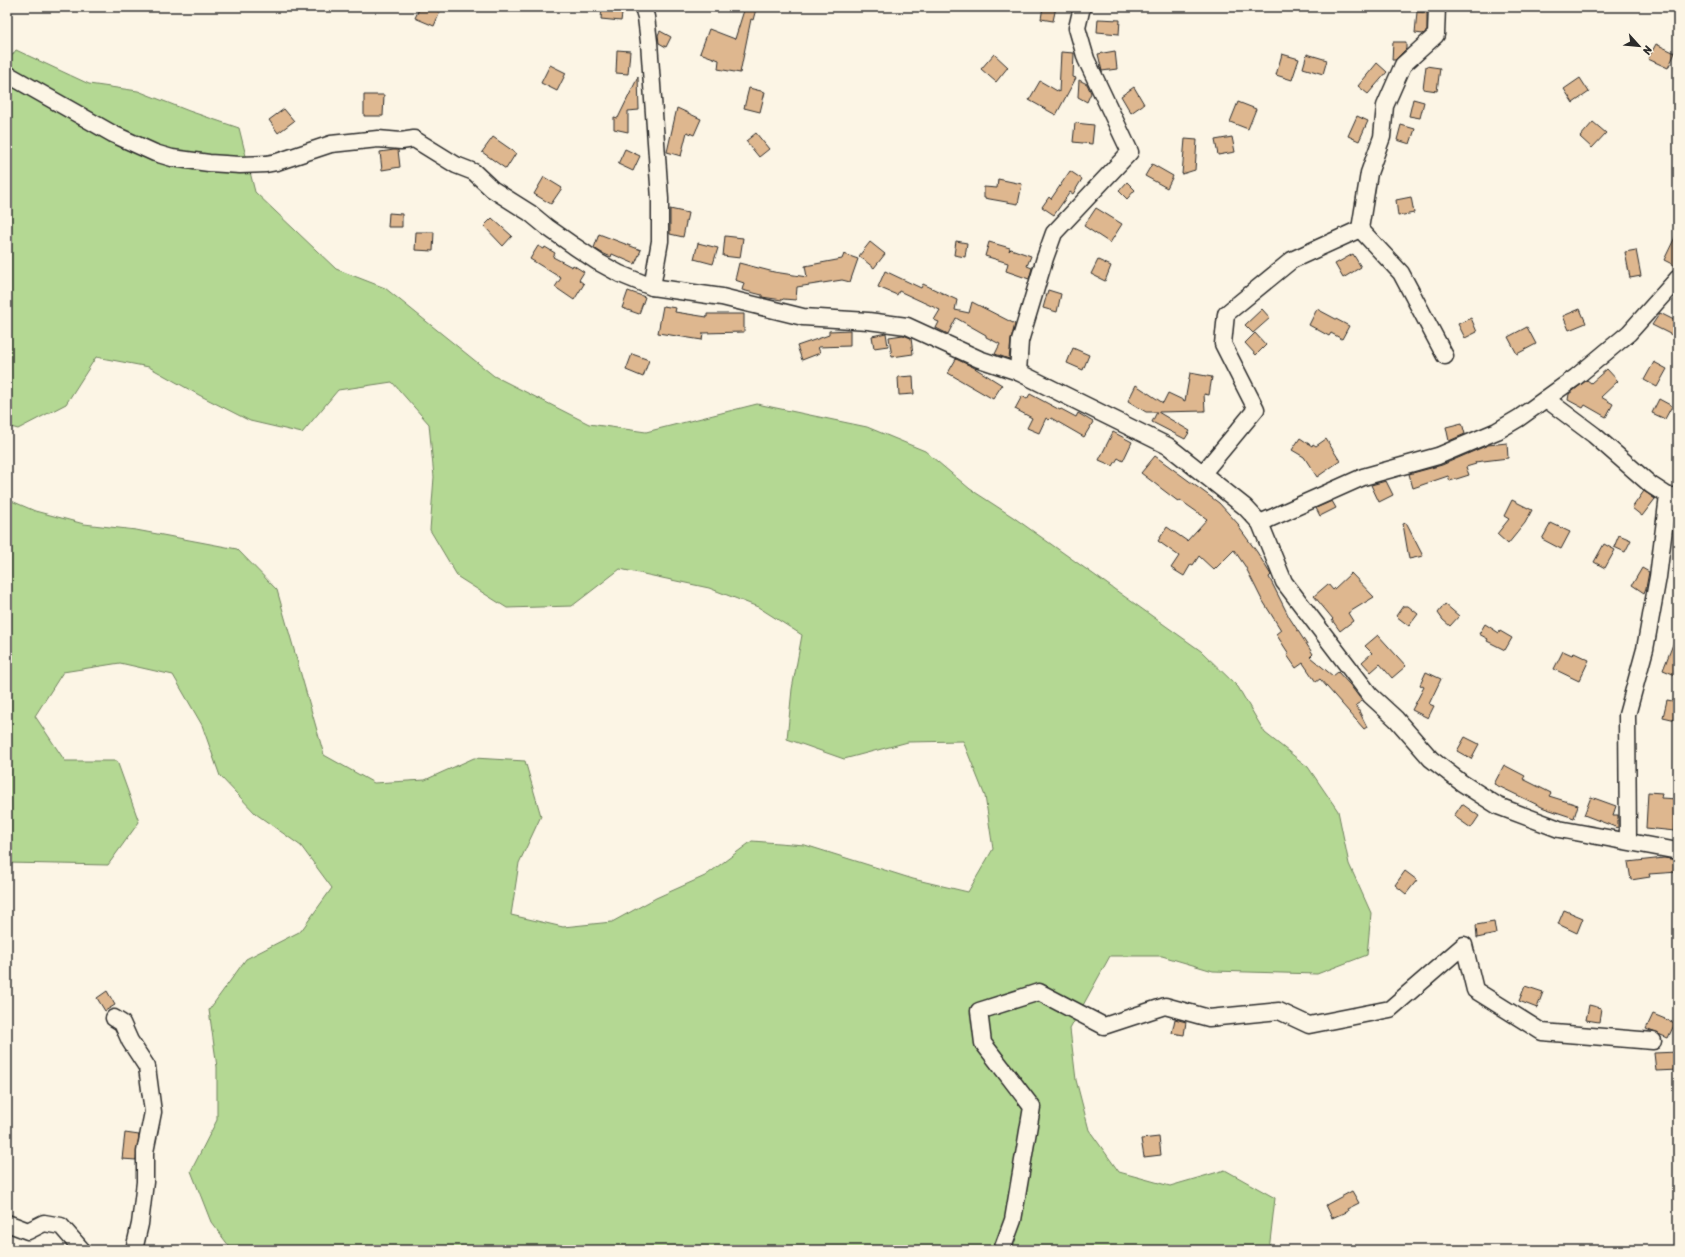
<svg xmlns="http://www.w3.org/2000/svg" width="1685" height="1257" font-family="Sriracha,sans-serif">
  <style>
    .green { fill: #b4d893; stroke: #70825f }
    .building { fill: #deb78f; stroke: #2b2b2b }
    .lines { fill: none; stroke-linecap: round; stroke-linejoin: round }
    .minor-casing { stroke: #2b2b2b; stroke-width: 19 }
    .minor { stroke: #fcf5e5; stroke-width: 16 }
  </style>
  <rect width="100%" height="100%" fill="#fcf5e5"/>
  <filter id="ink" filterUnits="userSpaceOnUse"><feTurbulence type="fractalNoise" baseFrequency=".025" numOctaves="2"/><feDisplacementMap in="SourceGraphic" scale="8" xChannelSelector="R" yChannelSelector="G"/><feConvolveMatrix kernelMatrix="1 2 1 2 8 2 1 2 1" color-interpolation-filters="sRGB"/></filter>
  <g filter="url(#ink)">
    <!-- green -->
    <polygon class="green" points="16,50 89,84 138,91 189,111 239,128 255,192 336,269 385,288 494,376 589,424 646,432 757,404 867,427 925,451 970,489 1013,517 1201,651 1238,687 1265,733 1308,767 1338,811 1349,864 1371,913 1367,955 1317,974 1213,971 1162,956 1110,956 1070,1029 1076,1080 1089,1130 1119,1172 1170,1186 1225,1170 1275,1198 1269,1250 232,1250 211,1222 191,1171 217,1120 217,1067 209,1010 246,959 301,931 332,888 301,846 256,814 220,776 202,725 173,675 120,663 63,672 35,716 65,761 117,761 139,822 108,865 7,863 7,499 35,511 84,524 136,530 237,549 277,590 324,755 374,783 425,780 474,758 525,761 541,816 519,863 511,915 563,927 612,922 656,898 705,876 752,841 805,845 913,879 968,892 993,849 985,796 963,741 908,742 844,759 787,739 792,689 802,635 758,607 709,588 620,569 572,606 507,608 458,577 430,530 434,477 429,424 392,382 338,390 302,433 250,421 199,395 149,367 96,357 66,404 18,429 7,426 7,62"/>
    <!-- building -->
    <g class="building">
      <polygon points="420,7 428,7 440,12 434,26 415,18"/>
      <polygon points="602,7 623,7 621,21 601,19"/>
      <polygon points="745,7 753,7 756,9 753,20 751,19 740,73 718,69 719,60 700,53 709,29 735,39"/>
      <polygon points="1043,7 1056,7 1053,21 1041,19"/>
      <polygon points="1417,12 1427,13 1427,31 1423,34 1415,33"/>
      <polygon points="1098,19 1120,20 1119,34 1097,32"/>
      <polygon points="660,31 671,37 666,47 659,43 658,35"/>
      <polygon points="1393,42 1406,42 1406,49 1395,60 1392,60"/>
      <polygon points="1656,44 1675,53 1668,68 1648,59"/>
      <polygon points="617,50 630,51 628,74 616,73"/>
      <polygon points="1115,51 1117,69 1102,71 1098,54"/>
      <polygon points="1061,52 1074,53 1073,77 1076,78 1056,115 1029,100 1040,81 1059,92"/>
      <polygon points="994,54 1008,67 996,82 981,69"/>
      <polygon points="1282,54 1299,59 1292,80 1276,75"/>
      <polygon points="1307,54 1327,60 1323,74 1303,68"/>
      <polygon points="1377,63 1387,72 1368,94 1358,86"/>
      <polygon points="550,65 566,73 557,91 541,83"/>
      <polygon points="1426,66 1440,68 1437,91 1423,89"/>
      <polygon points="638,77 639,110 628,111 628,132 614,129 614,117 618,118"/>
      <polygon points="1580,78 1589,92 1573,103 1564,89"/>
      <polygon points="1079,80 1087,84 1091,93 1087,102 1078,97"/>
      <polygon points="1134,87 1144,104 1131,113 1121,96"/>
      <polygon points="749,88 765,92 760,112 744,108"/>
      <polygon points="364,95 384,95 383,116 364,116"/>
      <polygon points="1413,99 1424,102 1420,118 1409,116"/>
      <polygon points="1238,102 1256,109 1248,129 1230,122"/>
      <polygon points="677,108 701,119 694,135 687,132 681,156 667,152"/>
      <polygon points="284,109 294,121 278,133 269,120"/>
      <polygon points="1357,116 1368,121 1359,141 1348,136"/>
      <polygon points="1593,122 1606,133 1592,148 1580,137"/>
      <polygon points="1075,123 1094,125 1092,144 1073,142"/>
      <polygon points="1401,125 1415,129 1410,144 1397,140"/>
      <polygon points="756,133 769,149 759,157 746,141"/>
      <polygon points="493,137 516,153 506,169 482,152"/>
      <polygon points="1232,137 1235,152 1218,155 1215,140"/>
      <polygon points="1185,139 1197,140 1195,170 1182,174"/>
      <polygon points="625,149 640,156 633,171 618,164"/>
      <polygon points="394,150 398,150 400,167 382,170 380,152"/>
      <polygon points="1152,164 1173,176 1167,188 1145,176"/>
      <polygon points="1070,171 1082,179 1073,194 1070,192 1054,215 1042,207 1049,197 1051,199"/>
      <polygon points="544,177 562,188 551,204 534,194"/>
      <polygon points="998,179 1022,184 1018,204 984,198 984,187 997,188"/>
      <polygon points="1127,182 1135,190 1127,199 1119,191"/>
      <polygon points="1411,197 1414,213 1398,216 1396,200"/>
      <polygon points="1096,208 1122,224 1110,243 1084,226"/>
      <polygon points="670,209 688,213 683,237 670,234"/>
      <polygon points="389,213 402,214 402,227 388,227"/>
      <polygon points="492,218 512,236 503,246 484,226"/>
      <polygon points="1678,231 1678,267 1664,260"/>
      <polygon points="416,232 434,232 433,251 415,250"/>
      <polygon points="599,234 641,250 635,264 612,254 611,257 602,253 594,248"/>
      <polygon points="725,236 743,238 740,258 723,256"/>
      <polygon points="956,241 967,243 965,257 954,255"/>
      <polygon points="870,242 885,254 874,268 859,256"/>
      <polygon points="989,242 1010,248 1009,251 1011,249 1031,256 1027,266 1032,268 1029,279 1006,271 1008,263 985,256"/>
      <polygon points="698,243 718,248 713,264 694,259"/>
      <polygon points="538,246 544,249 545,247 555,253 553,257 572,267 573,265 584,272 579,280 584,284 574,300 555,287 561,278 530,259"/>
      <polygon points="1636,250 1641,276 1630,278 1625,252"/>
      <polygon points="844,254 858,259 850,282 842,280 797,287 796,300 783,299 782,300 762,297 762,295 742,290 744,283 735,280 739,263 774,272 807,277 805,266 842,259"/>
      <polygon points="1353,254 1361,267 1343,278 1335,264"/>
      <polygon points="1098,260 1111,266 1105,281 1091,274"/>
      <polygon points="885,271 921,288 923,284 957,300 955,310 969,313 972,302 1015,324 1011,340 1009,359 995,354 1000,344 986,337 986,335 956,318 948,334 936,328 939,322 934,320 940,310 899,291 897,295 878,287"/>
      <polygon points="1048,290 1061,294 1057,312 1043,308"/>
      <polygon points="628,291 645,297 639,314 622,308"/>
      <polygon points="663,306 676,308 675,312 707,317 707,314 744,314 744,332 703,333 702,340 658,333"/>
      <polygon points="1262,309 1270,318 1253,333 1245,325"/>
      <polygon points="1317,309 1349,326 1342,339 1331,333 1329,336 1309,325"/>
      <polygon points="1580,309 1586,323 1569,330 1563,316"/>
      <polygon points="1660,313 1678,322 1678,338 1652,325"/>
      <polygon points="1471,318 1477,332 1465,338 1458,324"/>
      <polygon points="1527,327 1536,344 1517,354 1508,337"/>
      <polygon points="850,330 850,346 818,347 820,353 802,360 797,346 829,335 829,331"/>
      <polygon points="886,333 888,346 874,348 872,336"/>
      <polygon points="1255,333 1266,345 1256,355 1245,343"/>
      <polygon points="903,335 911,338 913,354 892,357 889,337"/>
      <polygon points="1073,348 1089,355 1083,370 1067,363"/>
      <polygon points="632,354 649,360 643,377 626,370"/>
      <polygon points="956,359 973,367 1002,385 993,399 948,373"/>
      <polygon points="1654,362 1667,369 1657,387 1644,380"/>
      <polygon points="1607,369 1618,381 1601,397 1613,404 1606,417 1585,405 1583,408 1568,400 1569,394 1587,380 1591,383"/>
      <polygon points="1190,373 1212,377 1209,395 1204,394 1205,411 1158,412 1190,431 1185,439 1152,422 1157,412 1146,412 1128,401 1136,385 1163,403 1168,393 1185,401"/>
      <polygon points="913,376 914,394 899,395 898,377"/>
      <polygon points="1030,394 1060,410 1061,409 1076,417 1078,413 1093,422 1084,437 1051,418 1049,420 1046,418 1039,433 1027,428 1032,418 1015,409 1022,396 1027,399"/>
      <polygon points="1659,399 1672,406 1665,419 1652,413"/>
      <polygon points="1462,423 1465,434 1449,441 1446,427"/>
      <polygon points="1113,432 1132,442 1123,461 1118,458 1113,466 1099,460"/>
      <polygon points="1300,438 1312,446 1313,444 1316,446 1326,439 1340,461 1317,477 1304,457 1292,450"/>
      <polygon points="1507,443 1508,458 1475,462 1476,464 1466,467 1469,475 1450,481 1448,476 1413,488 1409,474 1442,465 1488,445"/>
      <polygon points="1155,456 1219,503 1239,525 1238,526 1257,552 1271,575 1269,577 1289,617 1313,654 1310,657 1333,676 1338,672 1350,685 1362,701 1356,705 1367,727 1364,729 1320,679 1316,682 1303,663 1296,668 1287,655 1289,654 1276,634 1281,630 1261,598 1245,566 1234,550 1214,570 1199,556 1193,565 1191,564 1184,576 1171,568 1179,556 1158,541 1167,527 1187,541 1207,519 1180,500 1179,502 1141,473"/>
      <polygon points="1386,481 1393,495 1379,502 1371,485"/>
      <polygon points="1644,491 1655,499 1642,516 1632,508"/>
      <polygon points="1512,500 1532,510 1525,523 1508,544 1497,534 1509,519 1504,516"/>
      <polygon points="1332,501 1336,508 1320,516 1316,508"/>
      <polygon points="1406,523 1423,556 1409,559 1403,524"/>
      <polygon points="1551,523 1570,532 1561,549 1542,539"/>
      <polygon points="1619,535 1631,540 1625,552 1614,547"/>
      <polygon points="1604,544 1615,550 1605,568 1594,562"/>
      <polygon points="1642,568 1649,572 1646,588 1644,593 1632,585"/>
      <polygon points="1351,573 1374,597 1348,613 1353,621 1340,631 1332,620 1333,619 1314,596 1328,584 1333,590"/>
      <polygon points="1445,604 1459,616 1450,626 1443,620 1438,613"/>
      <polygon points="1403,606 1408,606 1418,614 1409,626 1396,616"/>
      <polygon points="1485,624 1499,633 1500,631 1512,638 1505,650 1487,641 1488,639 1479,634"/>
      <polygon points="1677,634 1678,634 1678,676 1663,670"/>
      <polygon points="1378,635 1406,666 1392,678 1380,664 1371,672 1362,662 1372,653 1365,646"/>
      <polygon points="1563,651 1572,655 1574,653 1589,660 1579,681 1554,669"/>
      <polygon points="1426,672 1441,679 1429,704 1434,706 1428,718 1412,710 1424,687 1420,685"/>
      <polygon points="1667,700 1678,702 1676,720 1663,717"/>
      <polygon points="1465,737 1479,744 1471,759 1457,751"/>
      <polygon points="1504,765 1525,776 1523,779 1551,793 1549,796 1578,805 1574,818 1544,808 1494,784"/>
      <polygon points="1648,792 1662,793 1661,798 1677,799 1675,831 1646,828"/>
      <polygon points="1591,797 1616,806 1613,815 1618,815 1618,828 1584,815"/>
      <polygon points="1462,804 1479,816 1471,828 1454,816"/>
      <polygon points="1664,858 1677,860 1678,872 1649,874 1650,877 1631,880 1628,862"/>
      <polygon points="1405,871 1417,880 1406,894 1395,885"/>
      <polygon points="1564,910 1583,918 1577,933 1558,924"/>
      <polygon points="1494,922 1496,934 1477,938 1476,925"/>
      <polygon points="1525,986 1543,992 1537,1008 1519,1001"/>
      <polygon points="107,991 115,1005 105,1011 97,998"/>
      <polygon points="1589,1005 1601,1008 1599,1022 1586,1020"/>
      <polygon points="1653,1014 1675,1023 1668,1038 1646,1029"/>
      <polygon points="1175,1019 1186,1022 1184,1035 1172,1033"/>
      <polygon points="1678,1052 1678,1070 1656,1071 1654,1053"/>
      <polygon points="125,1133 139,1135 136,1160 122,1159"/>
      <polygon points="1159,1137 1161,1155 1144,1157 1141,1139"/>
      <polygon points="1352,1191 1359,1203 1347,1209 1348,1211 1332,1218 1326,1205"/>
    </g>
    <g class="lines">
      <!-- minor casing -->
      <g class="minor-casing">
        <g id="minor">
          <polyline points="643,7 646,17 649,42 660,199 660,241 652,287"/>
          <polyline points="7,74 113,134 155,153 172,158 209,163 240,165 266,164 277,162 331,144 378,139 401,141 414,139 456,165 474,172 492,189 530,213 547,227 574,246 598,262 620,274 652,287 722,297 803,317 868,321 907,326 979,359 1018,372 1168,446 1245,507 1260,523 1284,582 1370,695 1396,719 1431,759 1462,783 1498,806 1559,829 1678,851"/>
          <polyline points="1360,229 1401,273 1445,356"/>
          <polyline points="1018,372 1020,341 1045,258 1054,233 1130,152 1086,59 1077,28 1082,7"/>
          <polyline points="1546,399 1594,435 1651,485 1668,496 1678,496"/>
          <polyline points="1203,473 1256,409 1223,344 1226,314 1292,260 1360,229 1369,173 1382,137 1385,106 1403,65 1436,35 1437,7 1435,7"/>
          <polyline points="1260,523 1363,477 1438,456 1497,431 1519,418 1576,377 1629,333 1678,278"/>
          <polyline points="1628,841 1627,715 1645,649 1658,577 1668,496"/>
          <polyline points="114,1018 122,1023 130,1041 147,1067 153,1112 145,1152 145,1182 140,1224 134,1250"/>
          <polyline points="7,1223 28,1231 44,1223 61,1226 82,1250"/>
          <polyline points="1002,1250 1013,1220 1032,1107 983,1043 979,1011 1039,992 1104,1026 1165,1006 1209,1018 1279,1011 1309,1025 1390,1009 1464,945 1475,990 1542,1032 1653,1041"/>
        </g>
      </g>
      <!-- minor -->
      <use href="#minor" class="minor"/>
    </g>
  </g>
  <!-- margin -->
  <rect width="1685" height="1257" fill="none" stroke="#fcf5e5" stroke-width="24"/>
  <rect x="12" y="12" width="1661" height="1233" fill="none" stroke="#2b2b2b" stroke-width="1.5" filter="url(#ink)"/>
  <!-- north arrow -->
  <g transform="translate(1639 46) rotate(117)" stroke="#fcf5e5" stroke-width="3" paint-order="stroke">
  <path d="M0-3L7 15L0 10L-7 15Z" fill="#2b2b2b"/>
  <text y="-6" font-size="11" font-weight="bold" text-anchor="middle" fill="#2b2b2b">N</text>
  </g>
</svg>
